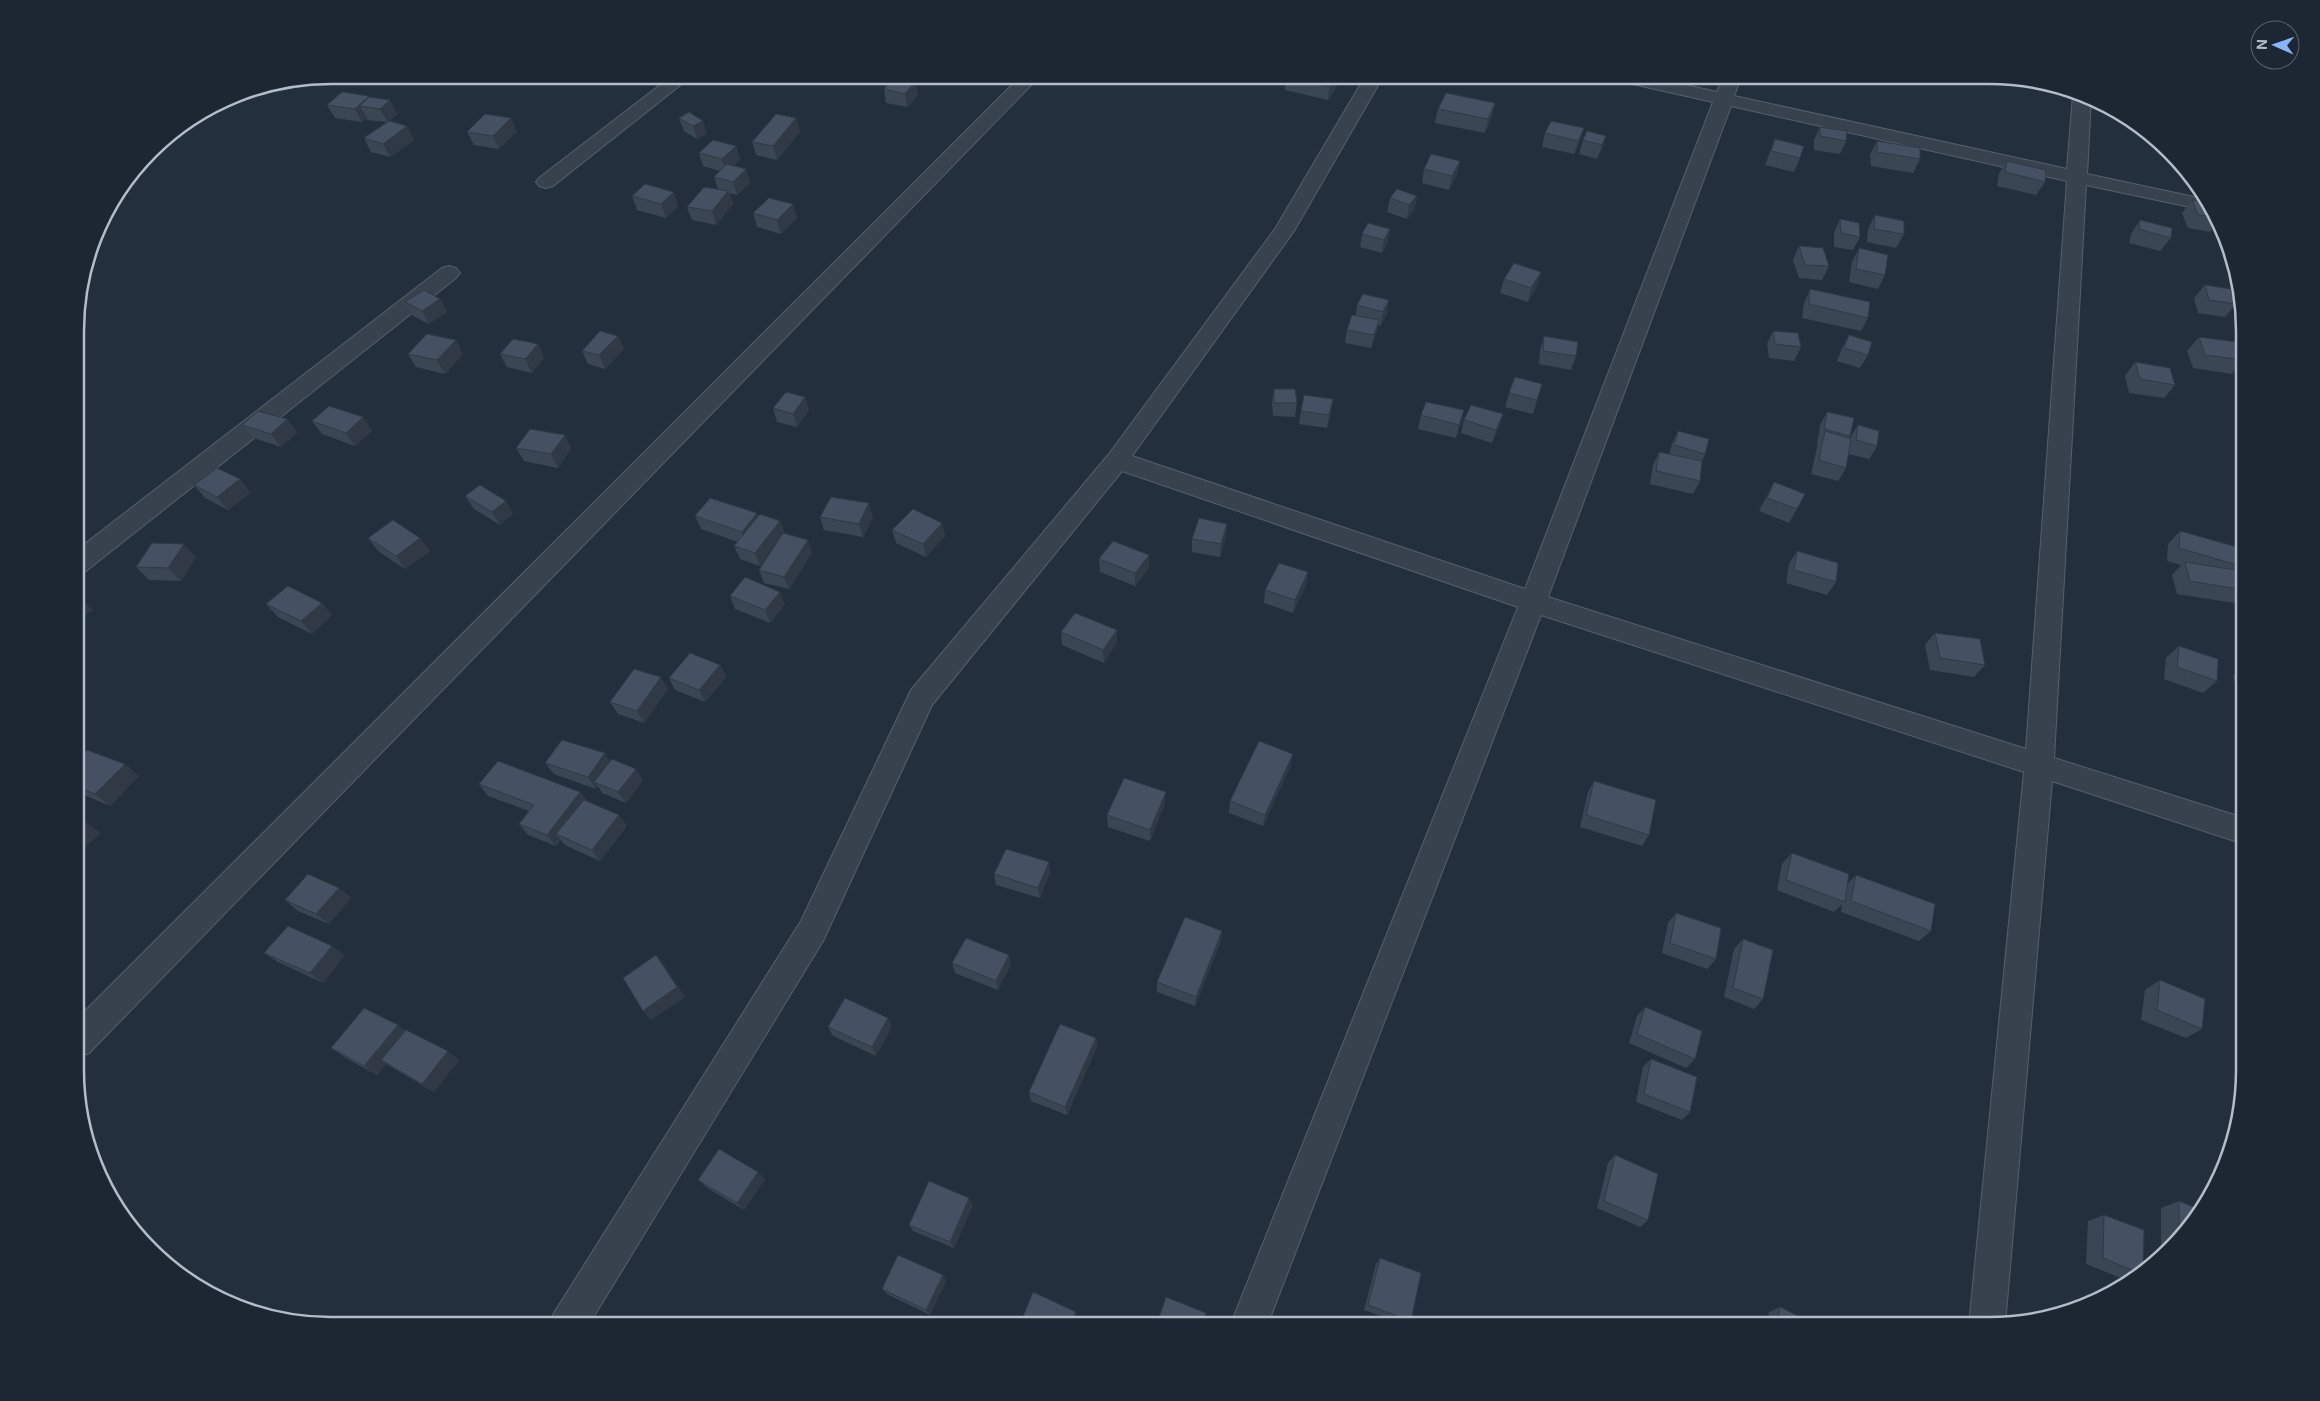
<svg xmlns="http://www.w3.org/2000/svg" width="2320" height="1401" font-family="Inter,sans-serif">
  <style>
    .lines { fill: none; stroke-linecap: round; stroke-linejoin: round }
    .minor-casing { stroke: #565f6c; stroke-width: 2 }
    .minor { fill: #38414e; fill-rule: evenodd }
    .wall { fill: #3b4654 }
    .shaded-wall { fill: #303945 }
    .building { fill: #455162; stroke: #303945 }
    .rim { fill: none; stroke: #b4bcc9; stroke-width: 2.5 }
  </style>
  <rect width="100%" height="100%" fill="#242f3e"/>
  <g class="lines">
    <!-- minor casing -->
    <g class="minor-casing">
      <g id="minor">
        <polygon points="673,75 693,75 553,186 546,188 539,186 536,182 539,178"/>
        <polygon points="1022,75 1041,75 89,1053 77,1058 77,1019"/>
        <path d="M1366,75H1384L1294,231L1132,456L1525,589L1713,102L1610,79L1607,75H1641L1717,92L1724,75H1742L1734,96L2067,169L2073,95L2075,92L2091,98L2087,174L2208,200L2214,212L2086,185L2054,758L2244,818V844L2052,781L2005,1325H1969L2024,772L1541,615L1267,1326H1230L1518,607L1122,471L932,705L823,941L588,1326H549L554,1313L801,921L911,690L1109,454L1275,229ZM1731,106L2067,181L2026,749L1548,597Z"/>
        <polygon points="449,266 456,268 460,273 456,278 86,571 77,574 77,550 442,268"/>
      </g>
    </g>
    <!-- minor -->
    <use href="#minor" class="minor"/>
  </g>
  <!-- wall -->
  <g class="wall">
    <polygon points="1338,75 1336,88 1328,100 1285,90 1286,76"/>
    <polygon points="1918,75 1936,75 1935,78"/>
    <polygon points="1973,75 1990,75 1995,76 1990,84 1972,81"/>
    <polygon points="884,89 918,95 907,107 886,103"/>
    <polygon points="369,97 390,100 397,114 389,121 407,126 414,140 390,157 371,152 364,138 387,122 367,120 367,118 362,122 335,118 327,105"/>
    <polygon points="1495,103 1492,116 1485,133 1435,123 1438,109"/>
    <polygon points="679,118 707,134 697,139 684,131"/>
    <polygon points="796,118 800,132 777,160 756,155 752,142"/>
    <polygon points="1820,127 1846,141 1840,154 1814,150 1814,140"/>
    <polygon points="1584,128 1580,141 1574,154 1542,147 1545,133"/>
    <polygon points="467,132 517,132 499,149 474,145"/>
    <polygon points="1606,136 1602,149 1597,159 1579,154 1583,140"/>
    <polygon points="1775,139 1800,158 1794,172 1765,165"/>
    <polygon points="1877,141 1920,159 1913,173 1871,166 1870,155"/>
    <polygon points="736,146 740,159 733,166 746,169 750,183 737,195 729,193 733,204 716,225 692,220 687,207 718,189 714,177 720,171 703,166 699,153"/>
    <polygon points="1460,161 1457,174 1449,190 1422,183 1424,169"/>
    <polygon points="2007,161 2045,182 2036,195 1997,186 1999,174"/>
    <polygon points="632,196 678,206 666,218 637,210"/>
    <polygon points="1417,196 1414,210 1407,219 1387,212 1390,198"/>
    <polygon points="2192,200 2209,202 2218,221 2210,232 2188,228 2182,213"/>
    <polygon points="753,213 797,218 781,234 757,227"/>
    <polygon points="1875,215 1904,234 1896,248 1867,242 1868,229"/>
    <polygon points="1840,219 1860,237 1853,250 1834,247 1834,233"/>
    <polygon points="2140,220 2171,238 2160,251 2129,243 2131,234"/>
    <polygon points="1368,223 1388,242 1382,253 1360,247 1362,234"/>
    <polygon points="1799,246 1829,266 1822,280 1799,278 1793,260"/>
    <polygon points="1859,248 1885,275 1878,289 1849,282 1852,262"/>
    <polygon points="1541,272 1537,286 1528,302 1500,293 1504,279"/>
    <polygon points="2205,285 2236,304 2225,317 2198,313 2194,298"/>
    <polygon points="1810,289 1868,318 1861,331 1802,318 1804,303"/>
    <polygon points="1363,294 1387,314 1380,326 1378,325 1376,334 1371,348 1345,343 1347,330 1356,316 1357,305"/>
    <polygon points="440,299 447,312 429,324 413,316 405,302"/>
    <polygon points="1773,331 1801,347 1794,361 1769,358 1767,344"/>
    <polygon points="1849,335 1868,355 1860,368 1837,361 1842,348"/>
    <polygon points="618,336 624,349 605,369 588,364 582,351"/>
    <polygon points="1544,336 1576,356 1571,370 1539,364 1540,350"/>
    <polygon points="2199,337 2244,360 2232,374 2193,368 2187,351"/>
    <polygon points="538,344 544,358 532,373 507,367 500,354"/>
    <polygon points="408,354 463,354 445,374 416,367"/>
    <polygon points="2135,362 2175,385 2164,398 2129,393 2125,376"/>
    <polygon points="1542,384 1533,414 1505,407 1509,393"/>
    <polygon points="1274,389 1297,403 1295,417 1273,416 1272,402"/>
    <polygon points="1333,399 1327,428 1299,424 1301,411"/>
    <polygon points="773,408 809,410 797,427 777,422"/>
    <polygon points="1464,410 1456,438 1418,429 1421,415"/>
    <polygon points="1827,412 1850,436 1849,438 1850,438 1858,425 1877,446 1869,459 1848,454 1846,468 1838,481 1811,474 1818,443 1817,443 1820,425"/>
    <polygon points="1503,414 1499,427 1492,443 1461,433 1464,420"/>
    <polygon points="287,419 297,433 281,447 253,438 242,425"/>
    <polygon points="312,421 372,431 355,446 322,434"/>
    <polygon points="1678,431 1705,454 1702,461 1700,481 1693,494 1650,484 1653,465 1659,452 1669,454 1672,444"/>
    <polygon points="565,435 571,449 558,468 524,461 516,448"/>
    <polygon points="240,479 250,493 228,510 205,498 194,485"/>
    <polygon points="1774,482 1797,509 1789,523 1759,511"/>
    <polygon points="465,496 513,514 500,525 474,509"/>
    <polygon points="695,516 759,516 780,521 785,534 812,553 789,589 764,583 759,570 773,549 760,566 740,559 734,546 738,542 701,529"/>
    <polygon points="820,517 873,517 863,537 824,530"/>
    <polygon points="942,523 945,536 926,557 896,543 892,530"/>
    <polygon points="2180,531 2244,549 2244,572 2242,575 2244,582 2244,593 2234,603 2177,594 2172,575 2181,565 2167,561 2168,544"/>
    <polygon points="1226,537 1220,557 1192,552 1192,539"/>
    <polygon points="368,538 420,538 430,551 405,569 378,551"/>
    <polygon points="1797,551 1836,582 1827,595 1786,583 1789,564"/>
    <polygon points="1149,555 1149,568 1135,586 1100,572 1099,559"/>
    <polygon points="196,557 181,581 149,580 136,567"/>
    <polygon points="1306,585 1293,613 1264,603 1265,590"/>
    <polygon points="730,596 785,604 770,623 735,609"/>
    <polygon points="322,603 332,615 312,634 278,617 266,604"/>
    <polygon points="1061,632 1117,642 1104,663 1062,645"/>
    <polygon points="1935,633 1985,665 1974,677 1930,670 1925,645"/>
    <polygon points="2179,646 2217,681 2203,693 2164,679 2166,658"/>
    <polygon points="720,665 726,677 705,702 675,690 669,678"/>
    <polygon points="2244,666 2244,700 2239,699 2233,676"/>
    <polygon points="668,689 644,723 618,714 610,702"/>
    <polygon points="77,760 139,776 110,806 77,792"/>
    <polygon points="610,761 643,780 626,803 602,793 598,786 596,789 554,774 545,763"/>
    <polygon points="1291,765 1263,826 1229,813 1230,801"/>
    <polygon points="1594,781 1649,835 1642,846 1580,827 1588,792"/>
    <polygon points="479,784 580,792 586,800 627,826 600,861 565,845 561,840 556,846 528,835 519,824 529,811 488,796"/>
    <polygon points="1165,803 1150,841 1108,827 1107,815"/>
    <polygon points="1792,853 1847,884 1856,875 1931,931 1919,941 1841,912 1842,904 1834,912 1777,890 1782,864"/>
    <polygon points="1049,862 1050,872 1040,898 996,885 994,874"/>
    <polygon points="339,888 351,898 329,924 298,911 285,900"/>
    <polygon points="1676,913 1716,959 1707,969 1662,953 1668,923"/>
    <polygon points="1743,939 1763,999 1754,1009 1724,997 1734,949"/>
    <polygon points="1221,941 1195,1006 1157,992 1157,982"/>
    <polygon points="264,953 345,955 323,983 278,962"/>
    <polygon points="952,963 1011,964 998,990 955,973"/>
    <polygon points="2160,980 2202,1029 2186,1038 2141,1020 2145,990"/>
    <polygon points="1645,1007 1695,1059 1686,1068 1629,1043 1637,1016"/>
    <polygon points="828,1027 892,1027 876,1056 833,1036"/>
    <polygon points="405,1031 459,1060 434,1092 386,1064 377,1075 344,1057 331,1048"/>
    <polygon points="1096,1038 1097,1047 1067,1115 1031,1101 1029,1092"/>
    <polygon points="1651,1059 1690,1112 1682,1120 1636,1102 1643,1067"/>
    <polygon points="1615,1155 1648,1220 1640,1227 1597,1208 1608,1163"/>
    <polygon points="758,1172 765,1179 744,1210 706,1187 698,1180"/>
    <polygon points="2179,1201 2201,1210 2172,1249 2161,1245 2161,1208"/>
    <polygon points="973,1205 954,1248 913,1231 909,1225"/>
    <polygon points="2104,1215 2143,1272 2138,1276 2126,1280 2086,1264 2088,1221"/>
    <polygon points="1380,1258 1411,1321 1407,1325 1364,1310 1376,1264"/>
    <polygon points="943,1275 946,1281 930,1315 887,1294 882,1289"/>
    <polygon points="1780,1307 1819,1326 1767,1326 1769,1312"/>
    <polygon points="1674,1320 1683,1326 1665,1326"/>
  </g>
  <!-- shaded-wall -->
  <g class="shaded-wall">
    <polygon points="1338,75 1336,88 1328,100 1329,87"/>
    <polygon points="916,81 918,95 907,107 905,94"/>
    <polygon points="369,96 375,108 360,106 367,118 362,122 355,109"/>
    <polygon points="390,100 397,114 388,123 380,109"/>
    <polygon points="1495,103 1492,116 1485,133 1488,119"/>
    <polygon points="511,118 517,132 499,149 493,136"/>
    <polygon points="796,118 800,132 777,160 773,146"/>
    <polygon points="703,121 707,134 697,139 693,126"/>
    <polygon points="407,126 414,140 390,157 383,144"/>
    <polygon points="1584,128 1580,141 1574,154 1578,141"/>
    <polygon points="1606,136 1602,149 1597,159 1602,145"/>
    <polygon points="736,146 740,159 726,173 722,159"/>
    <polygon points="1460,161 1457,174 1449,190 1452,176"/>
    <polygon points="746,169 750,183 737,195 733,182"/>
    <polygon points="728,191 733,204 716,225 712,211"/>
    <polygon points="674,192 678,206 666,218 661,204"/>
    <polygon points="1417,196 1414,210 1407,219 1409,205"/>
    <polygon points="793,204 797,218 781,234 777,220"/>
    <polygon points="1390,229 1388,242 1382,253 1384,240"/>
    <polygon points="1541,272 1537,286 1528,302 1531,288"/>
    <polygon points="440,299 447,312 429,324 422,311"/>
    <polygon points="1389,300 1387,314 1380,326 1383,312"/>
    <polygon points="1379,320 1376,334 1371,348 1374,335"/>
    <polygon points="618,336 624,349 605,369 599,355"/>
    <polygon points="456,340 463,354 445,374 437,360"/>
    <polygon points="538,344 544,358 532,373 525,359"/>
    <polygon points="805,397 809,410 797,427 793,414"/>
    <polygon points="1333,399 1331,413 1327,428 1329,415"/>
    <polygon points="1464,410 1461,424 1456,438 1459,425"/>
    <polygon points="1503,414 1499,427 1492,443 1496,430"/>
    <polygon points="363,417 372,431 355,446 346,433"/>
    <polygon points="287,419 297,433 281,447 271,434"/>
    <polygon points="565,435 571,449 558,468 551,454"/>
    <polygon points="240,479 250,493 228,510 217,497"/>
    <polygon points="506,501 513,514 500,525 492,512"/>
    <polygon points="869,503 873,517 863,537 859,524"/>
    <polygon points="757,513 762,526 747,545 742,532"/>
    <polygon points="780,521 785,534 760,566 755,553"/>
    <polygon points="942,523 945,536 926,557 923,544"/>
    <polygon points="1227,524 1226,537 1220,557 1221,544"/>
    <polygon points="420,538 430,551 405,569 396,556"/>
    <polygon points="808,540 812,553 789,589 784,577"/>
    <polygon points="184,544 196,557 181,581 168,568"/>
    <polygon points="1149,555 1149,568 1135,586 1135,573"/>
    <polygon points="1308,572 1306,585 1293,613 1295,600"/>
    <polygon points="780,592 785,604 770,623 765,610"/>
    <polygon points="79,597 93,610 77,620 77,599"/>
    <polygon points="322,603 332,615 312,634 301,621"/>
    <polygon points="1117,630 1117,642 1104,663 1103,650"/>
    <polygon points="720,665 726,677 705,702 699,690"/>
    <polygon points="661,677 668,689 644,723 637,711"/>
    <polygon points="605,753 612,765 594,782 598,786 596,789 588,777"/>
    <polygon points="1293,754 1291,765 1263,826 1265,815"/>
    <polygon points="125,764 139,776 110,806 95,794"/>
    <polygon points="636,769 643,780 626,803 618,792"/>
    <polygon points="580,792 588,804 556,834 561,840 556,846 547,835"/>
    <polygon points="1166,792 1165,803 1150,841 1150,830"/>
    <polygon points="619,815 627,826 600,861 592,850"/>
    <polygon points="86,822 101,833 77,854 77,829"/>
    <polygon points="1049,862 1050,872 1040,898 1038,888"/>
    <polygon points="339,888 351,898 329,924 316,914"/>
    <polygon points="1222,931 1221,941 1195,1006 1196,997"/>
    <polygon points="332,946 345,955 323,983 310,973"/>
    <polygon points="656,955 664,965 685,997 651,1020 643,1011"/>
    <polygon points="1009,955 1011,964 998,990 996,981"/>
    <polygon points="77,966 81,968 77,973"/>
    <polygon points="888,1018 892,1027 876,1056 872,1047"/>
    <polygon points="398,1025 410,1034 381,1060 386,1064 377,1075 364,1066"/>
    <polygon points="1096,1038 1097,1047 1067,1115 1065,1107"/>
    <polygon points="448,1051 459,1060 434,1092 422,1084"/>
    <polygon points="758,1172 765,1179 744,1210 737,1203"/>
    <polygon points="969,1198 973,1205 954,1248 950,1242"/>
    <polygon points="943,1275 946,1281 930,1315 926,1310"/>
    <polygon points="1076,1312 1077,1317 1073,1326 1070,1326"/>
  </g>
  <!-- building -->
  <g class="building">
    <polygon points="1287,75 1338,75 1329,87 1286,76"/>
    <polygon points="894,77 916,81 905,94 884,89"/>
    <polygon points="342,92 369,96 355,109 327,105"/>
    <polygon points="1446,93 1495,103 1488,119 1438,109"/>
    <polygon points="369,97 390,100 380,109 360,106"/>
    <polygon points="689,112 703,121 693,126 679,118"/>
    <polygon points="485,114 511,118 493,136 467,132"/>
    <polygon points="776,114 796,118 773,146 752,142"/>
    <polygon points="389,121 407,126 383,144 364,138"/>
    <polygon points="1551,121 1584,128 1578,141 1545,133"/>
    <polygon points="1820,127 1847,131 1846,141 1820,136"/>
    <polygon points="1587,131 1606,136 1602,145 1583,140"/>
    <polygon points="1775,139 1804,146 1800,158 1771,151"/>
    <polygon points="713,140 736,146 722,159 699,153"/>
    <polygon points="1877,141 1920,148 1920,159 1877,152"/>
    <polygon points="1431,154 1460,161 1452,176 1424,169"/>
    <polygon points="2007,161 2046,170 2045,182 2005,172"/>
    <polygon points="727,164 746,169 733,182 714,177"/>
    <polygon points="645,184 674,192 661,204 632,196"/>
    <polygon points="704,187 728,191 712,211 687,207"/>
    <polygon points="1397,189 1417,196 1409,205 1390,198"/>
    <polygon points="769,198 793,204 777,220 753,213"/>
    <polygon points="2192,200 2209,202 2216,217 2198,215"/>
    <polygon points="1875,215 1904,221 1904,234 1874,229"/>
    <polygon points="1840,219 1859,223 1860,237 1841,233"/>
    <polygon points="2140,220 2172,228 2171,238 2139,229"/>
    <polygon points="1368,223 1390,229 1384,240 1362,234"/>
    <polygon points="1799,246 1823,248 1829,266 1805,265"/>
    <polygon points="1859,248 1888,255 1885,275 1856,269"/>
    <polygon points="1514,263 1541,272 1531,288 1504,279"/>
    <polygon points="2205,285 2231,289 2236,304 2209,300"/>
    <polygon points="1810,289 1870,302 1868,318 1809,304"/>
    <polygon points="424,290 440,299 422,311 405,302"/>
    <polygon points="1363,294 1389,300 1383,312 1357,305"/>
    <polygon points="1352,315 1379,320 1374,335 1347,330"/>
    <polygon points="600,331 618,336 599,355 582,351"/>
    <polygon points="1773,331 1798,333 1801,347 1775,344"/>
    <polygon points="427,334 456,340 437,360 408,354"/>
    <polygon points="1849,335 1872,342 1868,355 1844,348"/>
    <polygon points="1544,336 1578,342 1576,356 1543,351"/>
    <polygon points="2199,337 2237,342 2244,360 2205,355"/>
    <polygon points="513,339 538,344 525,359 500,354"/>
    <polygon points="2135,362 2170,368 2175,385 2140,379"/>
    <polygon points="1515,377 1542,384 1537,400 1509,393"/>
    <polygon points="1274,389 1295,389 1297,403 1274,403"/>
    <polygon points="786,392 805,397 793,414 773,408"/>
    <polygon points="1304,395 1333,399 1329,415 1301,411"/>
    <polygon points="1426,402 1464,410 1459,425 1421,415"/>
    <polygon points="1471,405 1503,414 1496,430 1464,420"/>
    <polygon points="329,406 363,417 346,433 312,421"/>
    <polygon points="258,411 287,419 271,434 242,425"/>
    <polygon points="1827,412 1854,418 1850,436 1824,429"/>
    <polygon points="1858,425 1879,431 1877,446 1856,440"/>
    <polygon points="530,429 565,435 551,454 516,448"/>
    <polygon points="1678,431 1709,439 1705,454 1674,445"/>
    <polygon points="1825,431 1851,439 1846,468 1819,460"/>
    <polygon points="1659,452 1702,461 1700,481 1656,471"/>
    <polygon points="217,468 240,479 217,497 194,485"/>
    <polygon points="1774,482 1805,494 1797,509 1767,498"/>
    <polygon points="480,485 506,501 492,512 465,496"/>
    <polygon points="831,497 869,503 859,524 820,517"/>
    <polygon points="710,498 757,513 742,532 695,516"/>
    <polygon points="913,509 942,523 923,544 892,530"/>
    <polygon points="760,514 780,521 755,553 734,546"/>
    <polygon points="1199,518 1227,524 1221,544 1192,539"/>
    <polygon points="393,520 420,538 396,556 368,538"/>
    <polygon points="2180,531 2244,549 2244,567 2179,548"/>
    <polygon points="783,533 808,540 784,577 759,570"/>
    <polygon points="1113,541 1149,555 1135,573 1099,559"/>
    <polygon points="152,543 184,544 168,568 136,567"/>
    <polygon points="1797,551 1838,563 1836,582 1794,570"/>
    <polygon points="2185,562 2241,571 2244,582 2244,590 2190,581"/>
    <polygon points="1279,563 1308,572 1295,600 1265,590"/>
    <polygon points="745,577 780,592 765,610 730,596"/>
    <polygon points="288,586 322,603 301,621 266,604"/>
    <polygon points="1075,613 1117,630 1103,650 1061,632"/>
    <polygon points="1935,633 1980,639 1985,665 1940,658"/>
    <polygon points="2179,646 2218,659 2217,681 2177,667"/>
    <polygon points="690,653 720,665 699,690 669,678"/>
    <polygon points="634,669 661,677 637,711 610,702"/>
    <polygon points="562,740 605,753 588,777 545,763"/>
    <polygon points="1259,741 1293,754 1265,815 1230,801"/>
    <polygon points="87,750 125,764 95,794 77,787 77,760"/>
    <polygon points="612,759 636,769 618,792 594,782"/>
    <polygon points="498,761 580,792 547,835 519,824 534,805 479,784"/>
    <polygon points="1124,778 1166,792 1150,830 1107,815"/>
    <polygon points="1594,781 1656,800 1649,835 1586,815"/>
    <polygon points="584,800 619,815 592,850 556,834"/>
    <polygon points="77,816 86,822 77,829"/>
    <polygon points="1006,849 1049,862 1038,888 994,874"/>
    <polygon points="1792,853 1849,874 1845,902 1786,880"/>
    <polygon points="308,874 339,888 316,914 285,900"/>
    <polygon points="1856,875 1935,904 1931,931 1851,901"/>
    <polygon points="1676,913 1721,928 1716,959 1670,943"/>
    <polygon points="1185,917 1222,931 1196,997 1157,982"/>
    <polygon points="288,926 332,946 310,973 264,953"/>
    <polygon points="966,938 1009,955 996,981 952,963"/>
    <polygon points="1743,939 1773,950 1763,999 1733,988"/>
    <polygon points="656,955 677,987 643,1011 623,978"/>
    <polygon points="2160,980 2205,999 2202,1029 2157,1010"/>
    <polygon points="845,998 888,1018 872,1047 828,1027"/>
    <polygon points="1645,1007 1702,1031 1695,1059 1637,1034"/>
    <polygon points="364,1008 398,1025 364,1066 331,1048"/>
    <polygon points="1060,1024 1096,1038 1065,1107 1029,1092"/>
    <polygon points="406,1030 448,1051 422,1084 381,1060"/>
    <polygon points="1651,1059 1697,1077 1690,1112 1644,1094"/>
    <polygon points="719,1149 758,1172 737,1203 698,1180"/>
    <polygon points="1615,1155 1658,1174 1648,1220 1604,1201"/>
    <polygon points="929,1181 969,1198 950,1242 909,1225"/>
    <polygon points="2179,1201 2201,1210 2180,1239 2179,1238"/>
    <polygon points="2104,1215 2144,1230 2143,1272 2141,1274 2103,1258"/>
    <polygon points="898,1255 943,1275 926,1310 882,1289"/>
    <polygon points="1380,1258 1421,1273 1411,1321 1368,1305"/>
    <polygon points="1033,1292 1076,1312 1070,1326 1019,1326"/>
    <polygon points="1166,1297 1206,1313 1202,1326 1156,1326"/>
    <polygon points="1780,1307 1819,1326 1777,1326"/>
    <polygon points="1674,1320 1683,1326 1673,1326"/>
  </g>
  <!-- crop -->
  <path d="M0 0H2320V1401H0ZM331 84H1989A247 247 0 0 1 2236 331V1070A247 247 0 0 1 1989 1317H331A247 247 0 0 1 84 1070V331A247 247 0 0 1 331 84Z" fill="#1d2633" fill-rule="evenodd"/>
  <path class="rim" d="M331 84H1989A247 247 0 0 1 2236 331V1070A247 247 0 0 1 1989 1317H331A247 247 0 0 1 84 1070V331A247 247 0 0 1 331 84Z"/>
  <!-- north arrow -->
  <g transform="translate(2275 45) rotate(272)"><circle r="24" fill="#1d2633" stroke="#59626f"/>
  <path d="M0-4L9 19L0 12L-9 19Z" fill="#8ab4f8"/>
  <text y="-8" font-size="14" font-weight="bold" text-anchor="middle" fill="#b4bcc9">N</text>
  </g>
</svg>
